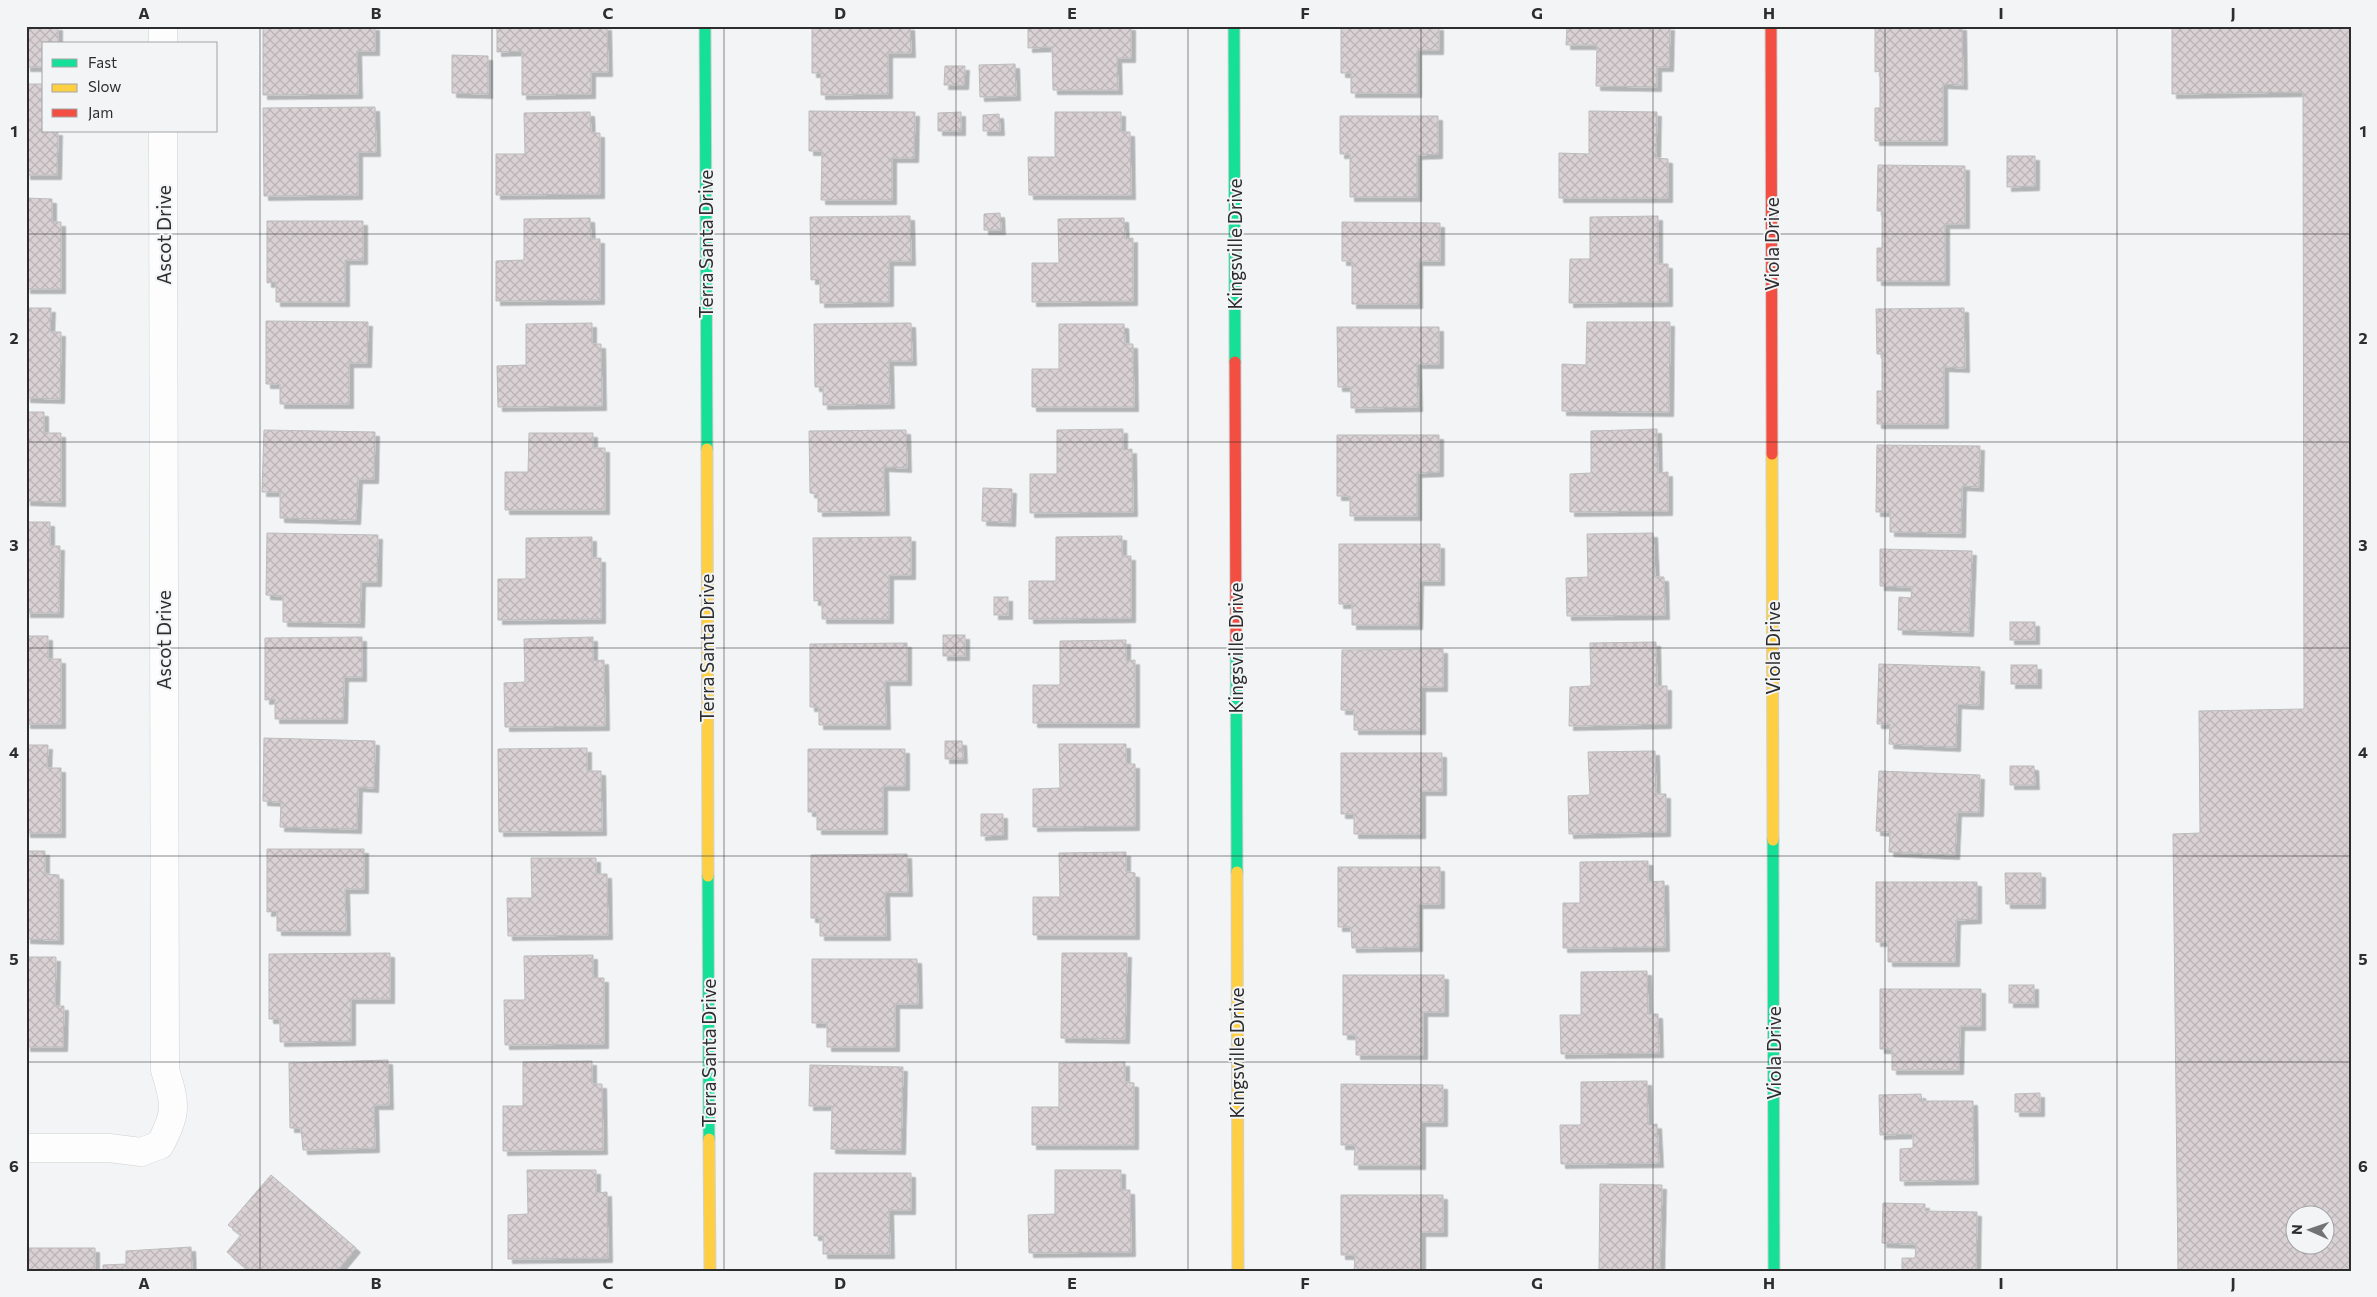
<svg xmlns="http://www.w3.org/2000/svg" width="2377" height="1297" font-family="Commissioner,sans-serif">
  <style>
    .building { fill: url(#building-cross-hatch); stroke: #bcbcbc; fill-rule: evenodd; filter: url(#shadow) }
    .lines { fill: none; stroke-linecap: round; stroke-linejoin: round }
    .street-casing { stroke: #d0d1d2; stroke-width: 29 }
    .fast-casing { stroke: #d0d1d2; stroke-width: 13 }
    .slow-casing { stroke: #d0d1d2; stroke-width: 13 }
    .jam-casing { stroke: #d0d1d2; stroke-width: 13 }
    .street { stroke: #fdfdfe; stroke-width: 28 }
    .fast { stroke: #16e098; stroke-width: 11 }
    .slow { stroke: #ffcf43; stroke-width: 11 }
    .jam { stroke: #f24e42; stroke-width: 11 }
    .grid { fill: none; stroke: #2d2d2e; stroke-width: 1; stroke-opacity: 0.55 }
    .labels { text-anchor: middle; stroke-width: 4; stroke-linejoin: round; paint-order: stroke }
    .street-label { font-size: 19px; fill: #2d2d2e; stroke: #f2f4f6 }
    .neatline { fill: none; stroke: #2d2d2e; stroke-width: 2 }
    .grid-label { font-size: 16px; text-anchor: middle; font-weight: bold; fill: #2d2d2e }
  </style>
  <defs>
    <pattern id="building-cross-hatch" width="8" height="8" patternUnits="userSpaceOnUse" patternTransform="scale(1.25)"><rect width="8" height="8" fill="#d9d1d4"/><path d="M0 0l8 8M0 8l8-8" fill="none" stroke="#bbb4b6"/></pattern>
    <filter id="shadow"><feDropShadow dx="4.5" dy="4.5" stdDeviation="0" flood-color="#0004"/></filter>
  </defs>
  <rect width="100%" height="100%" fill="#f3f4f5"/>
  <!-- building -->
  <g class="building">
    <polygon points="26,26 58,26 58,44 44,44 44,67 26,67"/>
    <polygon points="263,26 375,26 375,51 357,51 358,94 263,95"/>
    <polygon points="497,26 607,26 608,72 591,72 591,94 522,95 522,51 497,52"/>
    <polygon points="812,26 910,26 911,53 888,53 888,94 821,95 821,73 812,73"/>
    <polygon points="1028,26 1131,26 1131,58 1117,58 1118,90 1053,90 1052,47 1028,48"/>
    <polygon points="1341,26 1439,26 1439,50 1417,50 1417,93 1351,93 1351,73 1341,73"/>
    <polygon points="1567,26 1670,26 1669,67 1657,67 1657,87 1596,86 1597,45 1566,45"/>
    <polygon points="1875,26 1962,26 1963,85 1943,84 1943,141 1875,141 1875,108 1880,108 1880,71 1875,72"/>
    <path d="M2172,26H2351V1271H2178L2173,834L2200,833L2199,711L2304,709L2303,92L2172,94ZM2294,1214H2324V1244H2294Z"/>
    <polygon points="452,55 488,56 488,94 452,93"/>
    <polygon points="1015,64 1016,96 980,97 979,65"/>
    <polygon points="945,66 965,66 964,85 944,85"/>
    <polygon points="26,84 44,84 44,131 58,131 57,175 26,175"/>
    <polygon points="375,107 376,152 358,152 358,195 264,196 263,108"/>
    <polygon points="809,111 915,112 914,158 892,158 892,200 821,200 822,151 809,151"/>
    <polygon points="1589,111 1657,112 1656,158 1668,159 1668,198 1559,198 1559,153 1589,154"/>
    <polygon points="590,112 591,133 600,133 600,194 496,195 496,154 525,154 524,113"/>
    <polygon points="961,112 961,131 938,131 938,113"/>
    <polygon points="1055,112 1121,112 1121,132 1130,132 1131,195 1029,195 1028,157 1055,157"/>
    <polygon points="999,114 1000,131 983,131 983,115"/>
    <polygon points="1340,116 1438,116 1438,154 1417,155 1417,197 1350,197 1350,154 1340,154"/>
    <polygon points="2007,156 2035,156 2035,186 2007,187"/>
    <polygon points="1878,165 1965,166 1965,224 1945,224 1945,281 1877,281 1877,248 1882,248 1882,211 1877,211"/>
    <polygon points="26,198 52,199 52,222 61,222 61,289 26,289"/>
    <polygon points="1000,213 1001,230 984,230 984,214"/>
    <polygon points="910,216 911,261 889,261 889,302 820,303 820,279 811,280 810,217"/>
    <polygon points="1658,216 1658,264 1668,264 1668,302 1569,303 1570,259 1590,259 1590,217"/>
    <polygon points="590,218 591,239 600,239 600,300 496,301 496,261 524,260 524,219"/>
    <polygon points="1124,218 1125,239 1133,238 1133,301 1032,302 1032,263 1059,263 1058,219"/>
    <polygon points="267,221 363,221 363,260 345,260 345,302 276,302 276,282 267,283"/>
    <polygon points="1342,222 1440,223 1440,261 1418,261 1418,304 1352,304 1352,261 1342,261"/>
    <polygon points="26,308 51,308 50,332 61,332 60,399 26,398"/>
    <polygon points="1964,308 1965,368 1944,367 1944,424 1877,424 1877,391 1882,391 1882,354 1877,354 1876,309"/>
    <polygon points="266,321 368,322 367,363 349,363 349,404 280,404 280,384 266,384"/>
    <polygon points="1587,322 1670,322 1669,412 1562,411 1562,364 1586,365"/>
    <polygon points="592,323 592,344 601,344 602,406 498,407 497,366 526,365 526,324"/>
    <polygon points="911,323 912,361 889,361 890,404 823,405 823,387 815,387 814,324"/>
    <polygon points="1059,324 1124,324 1125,344 1133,344 1134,407 1032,407 1032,369 1059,369"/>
    <polygon points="1337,327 1439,327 1439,364 1417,364 1418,407 1351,408 1351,387 1338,387"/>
    <polygon points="26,412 44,412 44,433 61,433 61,502 26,501"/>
    <polygon points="1123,429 1123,450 1132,449 1133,512 1030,513 1030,474 1057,474 1057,430"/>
    <polygon points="1657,429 1658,473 1668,472 1668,511 1570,512 1570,474 1591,473 1591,431"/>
    <polygon points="264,430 375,432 374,479 358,479 356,520 280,518 280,492 262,492"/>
    <polygon points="906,430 907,468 884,467 885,511 818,512 818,494 810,493 809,431"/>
    <polygon points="529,433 593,433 593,448 605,448 605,510 505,510 505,472 528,472"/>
    <polygon points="1337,435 1439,435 1439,472 1417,473 1417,516 1350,516 1350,496 1337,496"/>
    <polygon points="1877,445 1980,446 1979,487 1962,486 1961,533 1890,532 1890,512 1876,512"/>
    <polygon points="983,488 1012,489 1011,522 982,521"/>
    <polygon points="26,522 50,522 50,546 60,546 59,613 26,613"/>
    <polygon points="267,533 378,535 377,582 361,582 360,623 283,622 283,596 266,595"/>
    <polygon points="1653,533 1655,577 1664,577 1665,615 1567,616 1566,578 1588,577 1587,534"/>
    <polygon points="1122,536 1122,556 1131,556 1131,618 1029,619 1029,581 1056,581 1056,537"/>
    <polygon points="592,537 592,558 601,558 601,619 498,620 498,579 526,579 526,538"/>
    <polygon points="911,537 911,575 889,575 889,619 822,619 822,600 814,601 813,538"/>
    <polygon points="1339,544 1440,544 1440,581 1419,581 1418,625 1352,625 1352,604 1339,604"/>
    <polygon points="1880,549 1972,551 1969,632 1898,630 1899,597 1911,598 1912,587 1880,586"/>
    <rect x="994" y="597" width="14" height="18"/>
    <rect x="2010" y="622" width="25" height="18"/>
    <rect x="943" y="635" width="22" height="21"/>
    <polygon points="26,636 48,636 48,659 61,659 61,724 26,724"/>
    <polygon points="362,637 362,677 344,677 343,719 275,719 275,699 265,700 265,638"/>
    <polygon points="593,637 593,661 604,660 605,726 505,727 504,683 525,682 524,639"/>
    <polygon points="1126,640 1126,661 1135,660 1135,723 1033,723 1033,685 1060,685 1060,641"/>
    <polygon points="1656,642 1657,686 1667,686 1667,724 1569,726 1570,687 1591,686 1590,643"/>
    <polygon points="907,643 907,681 885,681 886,725 819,725 819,707 810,707 810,644"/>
    <polygon points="1443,649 1443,687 1421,687 1421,730 1354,730 1354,710 1341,710 1342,650"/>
    <polygon points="1879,664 1980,667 1979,705 1957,704 1956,747 1889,744 1890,724 1877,724"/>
    <rect x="2011" y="665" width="26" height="19"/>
    <polygon points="264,738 375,741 374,788 358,787 357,829 280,827 281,802 263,801"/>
    <polygon points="945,741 962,741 963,759 945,759"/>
    <polygon points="1059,744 1126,744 1126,764 1135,764 1135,826 1033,827 1033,789 1060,788"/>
    <polygon points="26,745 48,745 47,768 61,768 61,833 26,833"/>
    <polygon points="587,748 587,771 601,771 602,831 499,832 498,749"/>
    <polygon points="808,749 905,749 905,786 883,786 883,830 817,830 817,812 808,812"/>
    <polygon points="1655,751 1656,794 1666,794 1666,832 1569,834 1568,796 1590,795 1588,752"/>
    <polygon points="1341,753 1442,753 1442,791 1421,791 1421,834 1354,834 1354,814 1341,814"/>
    <polygon points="2010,766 2034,766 2035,785 2010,785"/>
    <polygon points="1879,771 1980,775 1979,812 1957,812 1955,855 1889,852 1890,832 1876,831"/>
    <polygon points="981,814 1003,814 1003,835 981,836"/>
    <polygon points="267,849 364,849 364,889 345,889 346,931 277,931 277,911 267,912"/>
    <polygon points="26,851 45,851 45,874 59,875 59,940 26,939"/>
    <polygon points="1126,852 1126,872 1135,873 1135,935 1033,935 1033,897 1060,897 1059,853"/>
    <polygon points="907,854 908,892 885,892 886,936 820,936 820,918 811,918 811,855"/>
    <polygon points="531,858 596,858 596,874 607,874 608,935 508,936 507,898 532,898"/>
    <polygon points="1648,861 1648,882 1664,881 1665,947 1563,948 1563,903 1580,903 1580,862"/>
    <polygon points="1338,867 1440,867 1440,904 1418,904 1418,947 1352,948 1351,927 1338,927"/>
    <polygon points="2005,873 2041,873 2041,904 2006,904"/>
    <polygon points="1876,882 1977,882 1977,919 1956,920 1955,962 1888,962 1888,942 1876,942"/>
    <polygon points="390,953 390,999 351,999 351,1041 280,1042 280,1019 269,1019 269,954"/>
    <polygon points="1062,953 1127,953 1125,1039 1061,1038"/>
    <polygon points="593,955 593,978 604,978 604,1044 505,1045 504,1000 525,1000 524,956"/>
    <polygon points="26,957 56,957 55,1006 64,1006 63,1047 26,1047"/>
    <polygon points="812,959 917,959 918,1004 895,1004 895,1047 827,1047 827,1023 812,1023"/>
    <polygon points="1647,971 1648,1014 1658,1014 1659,1053 1561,1054 1560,1015 1581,1015 1581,972"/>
    <polygon points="1343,975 1444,975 1444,1012 1423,1012 1423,1055 1356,1055 1356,1035 1343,1035"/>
    <rect x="2009" y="985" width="25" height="18"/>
    <polygon points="1880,989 1981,989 1981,1026 1960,1026 1959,1070 1892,1070 1892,1049 1880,1049"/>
    <polygon points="388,1060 389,1105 374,1105 375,1148 303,1150 301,1128 290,1128 289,1063"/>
    <polygon points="592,1061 592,1084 602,1084 603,1150 503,1151 503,1106 523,1106 523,1062"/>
    <polygon points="1125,1062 1125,1082 1134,1083 1134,1145 1032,1145 1032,1107 1059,1107 1059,1063"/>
    <polygon points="810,1065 903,1067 901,1150 831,1149 832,1106 809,1106"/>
    <polygon points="1647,1081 1648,1125 1657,1124 1659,1163 1561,1164 1560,1125 1581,1125 1581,1082"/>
    <polygon points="1341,1084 1443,1085 1443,1122 1421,1122 1421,1165 1354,1165 1355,1145 1341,1145"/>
    <polygon points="2040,1093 2040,1112 2015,1112 2015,1094"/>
    <polygon points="1921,1094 1922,1101 1973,1101 1974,1180 1900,1181 1900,1149 1913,1148 1913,1134 1880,1135 1879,1095"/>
    <polygon points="527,1170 596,1170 596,1193 607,1192 608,1258 508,1259 508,1215 528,1214"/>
    <polygon points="1055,1170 1121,1170 1121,1190 1130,1190 1131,1252 1029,1253 1028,1215 1055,1214"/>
    <polygon points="814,1173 911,1173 911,1210 889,1210 890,1254 823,1254 823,1236 814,1236"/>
    <polygon points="271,1175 356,1248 337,1271 315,1271 312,1268 310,1271 249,1271 227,1252 241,1235 228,1225"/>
    <polygon points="1600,1184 1662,1185 1660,1271 1599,1271"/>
    <polygon points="1341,1195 1443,1195 1443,1232 1421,1232 1421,1271 1354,1271 1355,1255 1341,1255"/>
    <polygon points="1883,1203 1925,1204 1925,1211 1977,1212 1976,1271 1902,1271 1902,1258 1915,1258 1916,1244 1882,1243"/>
    <polygon points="191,1247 192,1271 103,1271 103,1265 126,1264 126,1251"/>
    <polygon points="29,1248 95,1248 95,1271 26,1271 26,1264 29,1264"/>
  </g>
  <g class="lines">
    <!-- street casing -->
    <g class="street-casing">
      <g id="street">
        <polyline points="163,26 163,44"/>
        <path d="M26,1148H109L141,1152L160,1145C177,1112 176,1105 165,1070L163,131"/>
      </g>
    </g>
    <!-- fast casing -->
    <g class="fast-casing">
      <g id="fast">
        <polyline points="705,26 707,449"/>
        <polyline points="1234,26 1235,362"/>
        <polyline points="1236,649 1237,872"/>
        <polyline points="1773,840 1774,1271"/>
        <polyline points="708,876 709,1139"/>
      </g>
    </g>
    <!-- slow casing -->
    <g class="slow-casing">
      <g id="slow">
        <polyline points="707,449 708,876"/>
        <polyline points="1772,454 1773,840"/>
        <polyline points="1237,872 1238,1271"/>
        <polyline points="709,1139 710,1271"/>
      </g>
    </g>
    <!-- jam casing -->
    <g class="jam-casing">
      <g id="jam">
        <polyline points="1771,26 1772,454"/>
        <polyline points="1235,362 1236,649"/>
      </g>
    </g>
    <!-- street -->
    <use href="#street" class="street"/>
    <!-- fast -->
    <use href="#fast" class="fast"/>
    <!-- slow -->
    <use href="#slow" class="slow"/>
    <!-- jam -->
    <use href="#jam" class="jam"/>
  </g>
  <!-- grid -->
  <path class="grid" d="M260,26V1271M492,26V1271M724,26V1271M956,26V1271M1188,26V1271M1421,26V1271M1653,26V1271M1885,26V1271M2117,26V1271M26,234H2351M26,442H2351M26,648H2351M26,856H2351M26,1062H2351"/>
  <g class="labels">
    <!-- street labels -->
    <g class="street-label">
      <text transform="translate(164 235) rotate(-90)" y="7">Ascot Drive</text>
      <text transform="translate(706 244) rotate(-90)" y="7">Terra Santa Drive</text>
      <text transform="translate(1235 244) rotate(-90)" y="7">Kingsville Drive</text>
      <text transform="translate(1772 244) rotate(-90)" y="7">Viola Drive</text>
      <text transform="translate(164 640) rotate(-90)" y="7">Ascot Drive</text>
      <text transform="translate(707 648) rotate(-90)" y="7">Terra Santa Drive</text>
      <text transform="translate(1236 648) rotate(-90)" y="7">Kingsville Drive</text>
      <text transform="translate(1773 648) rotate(-90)" y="7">Viola Drive</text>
      <text transform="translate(709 1053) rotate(-90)" y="7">Terra Santa Drive</text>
      <text transform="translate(1237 1053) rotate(-90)" y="7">Kingsville Drive</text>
      <text transform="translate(1774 1053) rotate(-90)" y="7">Viola Drive</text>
    </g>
  </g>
  <!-- border -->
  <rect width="2377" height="1297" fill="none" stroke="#f2f4f6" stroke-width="55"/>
  <!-- legend -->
  <rect x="42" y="42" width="175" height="90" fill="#f2f4f6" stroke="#a3a4a6"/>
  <rect x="52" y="59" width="25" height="8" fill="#16e098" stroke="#a3a4a6"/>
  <text x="88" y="68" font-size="15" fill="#2d2d2e">Fast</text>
  <rect x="52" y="84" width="25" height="8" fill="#ffcf43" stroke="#a3a4a6"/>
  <text x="88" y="92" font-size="15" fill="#2d2d2e">Slow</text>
  <rect x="52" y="109" width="25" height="8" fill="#f24e42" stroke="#a3a4a6"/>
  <text x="88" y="118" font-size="15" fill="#2d2d2e">Jam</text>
  <!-- north arrow -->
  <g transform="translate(2310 1230) rotate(272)"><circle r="24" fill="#f2f4f6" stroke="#a3a4a6"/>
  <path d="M0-4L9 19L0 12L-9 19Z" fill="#727374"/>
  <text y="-8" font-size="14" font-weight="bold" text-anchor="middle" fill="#2d2d2e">N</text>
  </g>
  <rect x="28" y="28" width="2322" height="1242" class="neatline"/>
  <g class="grid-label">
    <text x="144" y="19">A</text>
    <text x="376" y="19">B</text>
    <text x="608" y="19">C</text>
    <text x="840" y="19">D</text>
    <text x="1072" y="19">E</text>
    <text x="1305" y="19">F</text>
    <text x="1537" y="19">G</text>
    <text x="1769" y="19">H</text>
    <text x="2001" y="19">I</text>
    <text x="2233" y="19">J</text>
    <text x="14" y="137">1</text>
    <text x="2363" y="137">1</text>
    <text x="14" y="344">2</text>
    <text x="2363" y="344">2</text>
    <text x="14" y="551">3</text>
    <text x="2363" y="551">3</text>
    <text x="14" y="758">4</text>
    <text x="2363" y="758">4</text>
    <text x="14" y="965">5</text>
    <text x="2363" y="965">5</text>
    <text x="14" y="1172">6</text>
    <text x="2363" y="1172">6</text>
    <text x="144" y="1289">A</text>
    <text x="376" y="1289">B</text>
    <text x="608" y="1289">C</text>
    <text x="840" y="1289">D</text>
    <text x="1072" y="1289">E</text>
    <text x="1305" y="1289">F</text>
    <text x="1537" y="1289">G</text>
    <text x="1769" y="1289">H</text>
    <text x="2001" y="1289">I</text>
    <text x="2233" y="1289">J</text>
  </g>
</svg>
